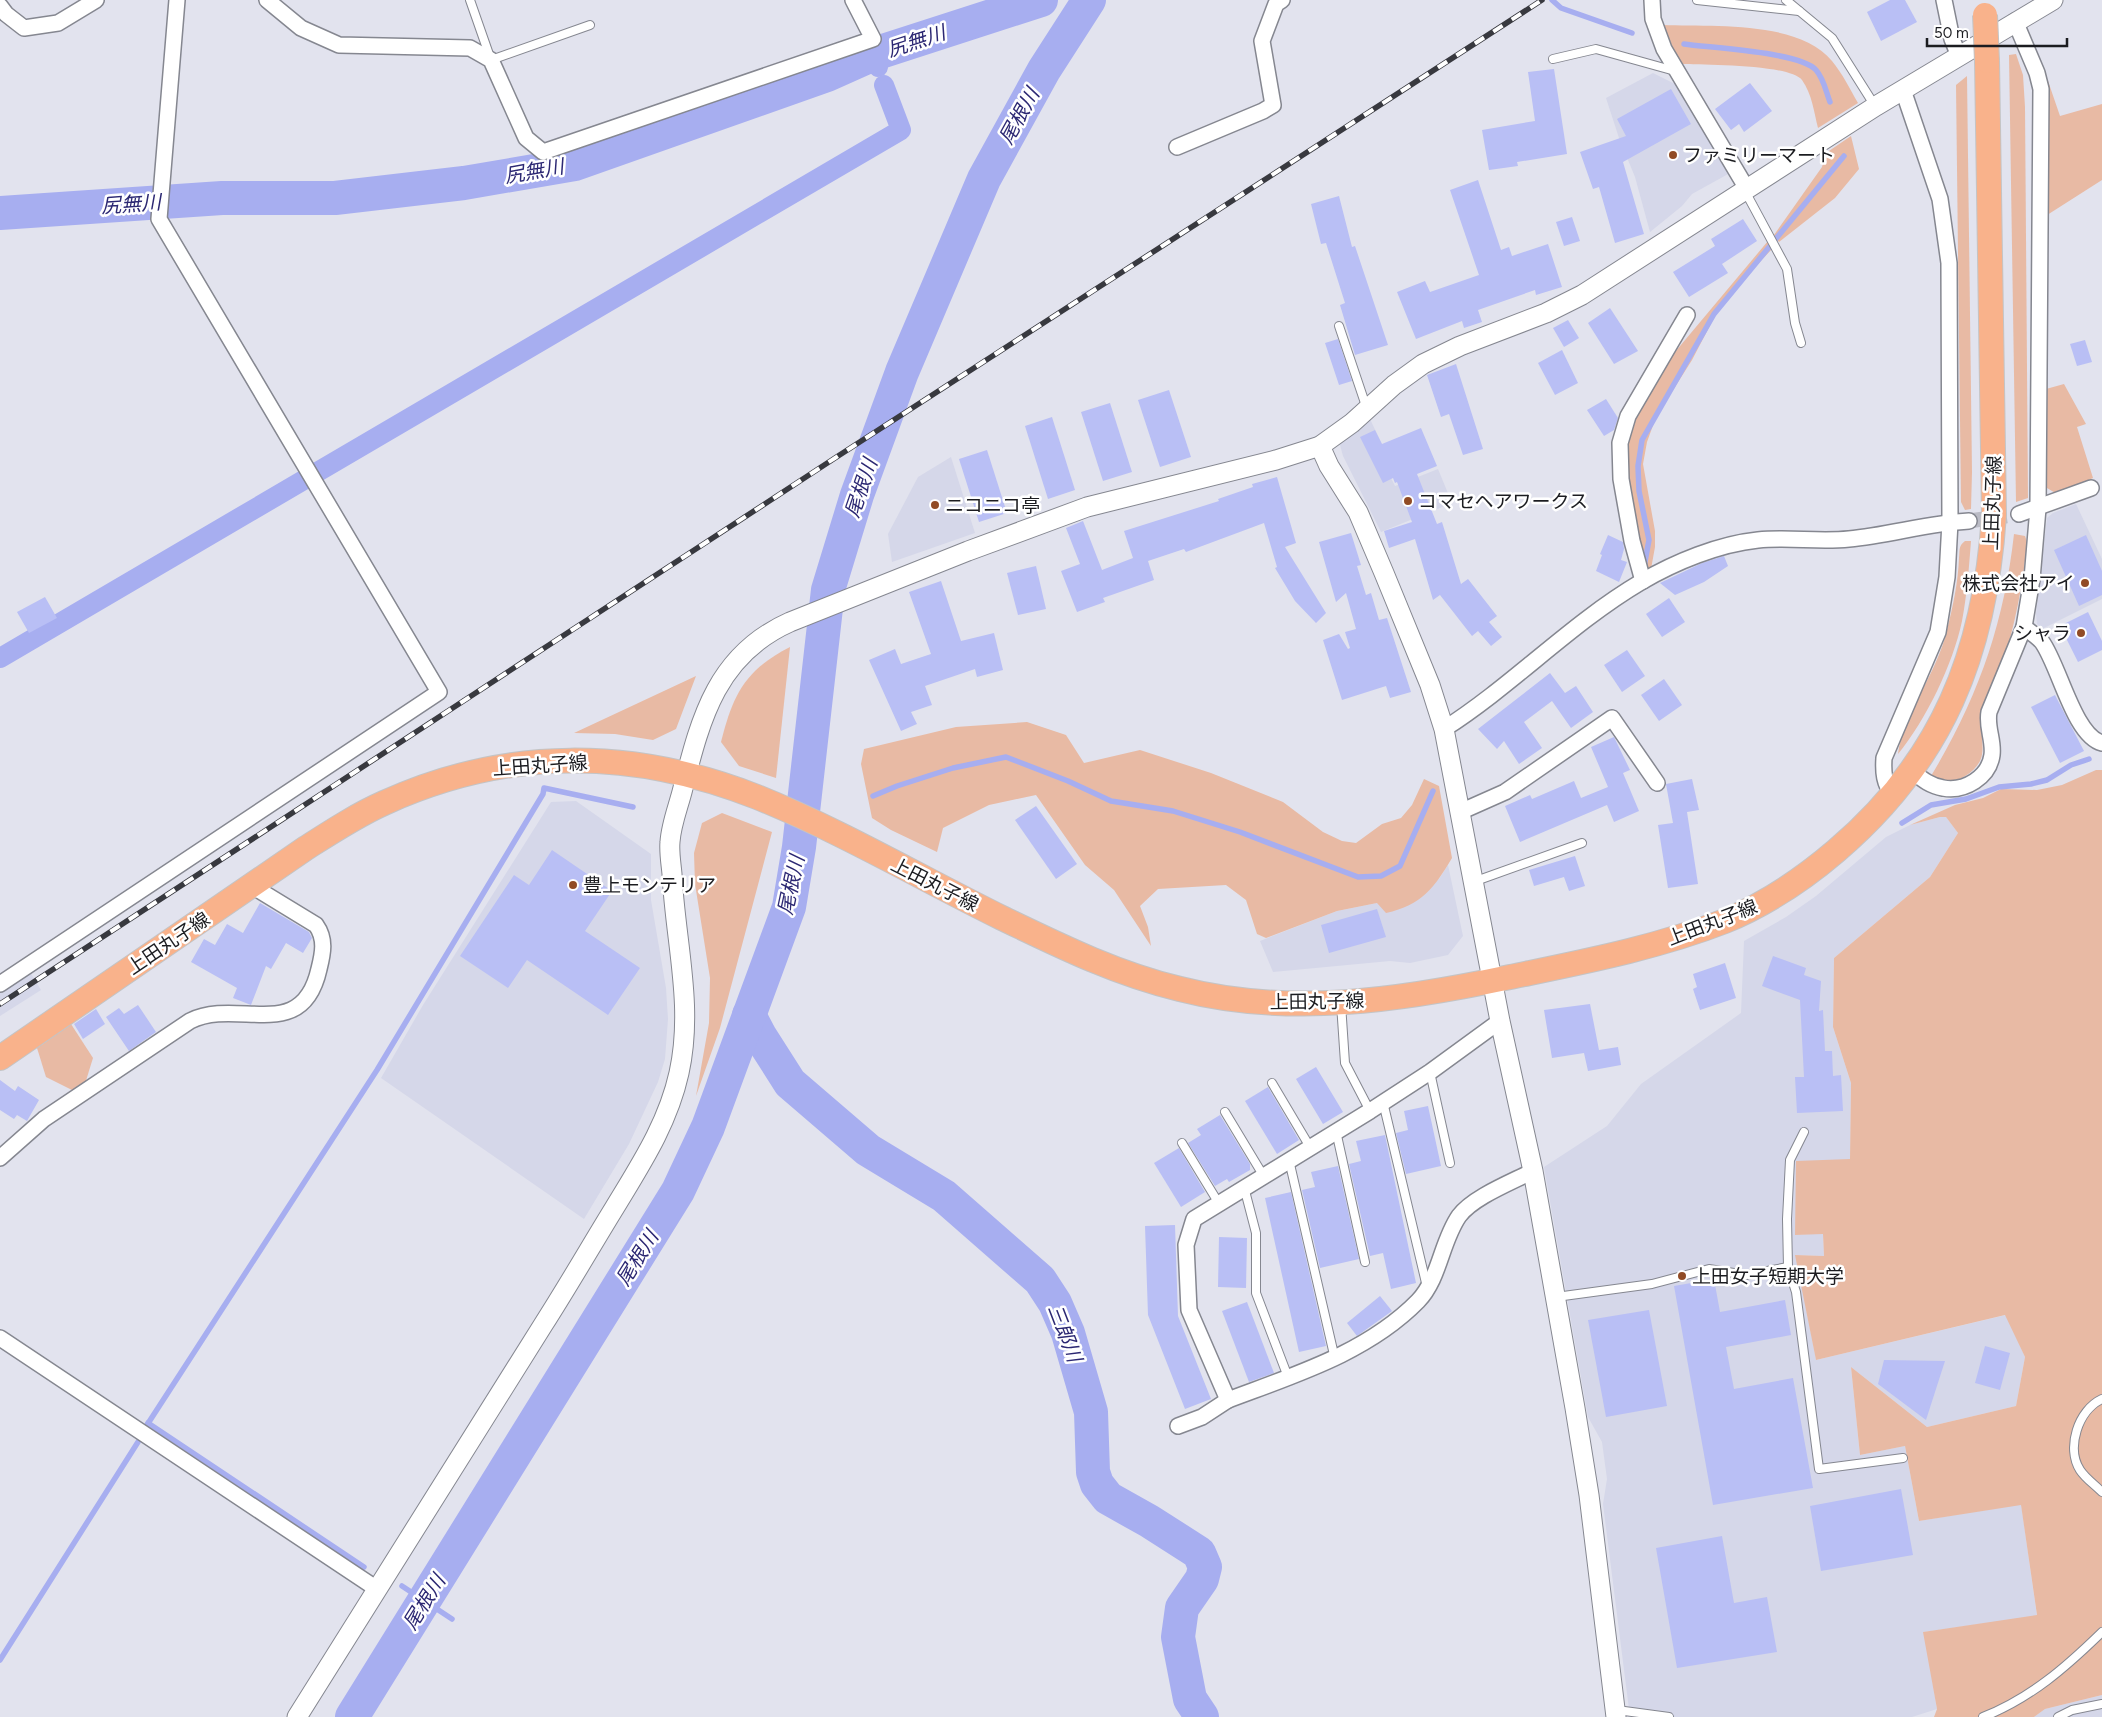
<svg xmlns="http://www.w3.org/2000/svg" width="2102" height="1717" font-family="Figtree,'Noto Sans JP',sans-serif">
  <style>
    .built { fill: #d5d7e9 }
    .green { fill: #e8baa4 }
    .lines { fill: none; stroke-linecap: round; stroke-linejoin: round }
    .stream { stroke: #a7aef0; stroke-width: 5.5 }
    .canal { stroke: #a7aef0; stroke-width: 20 }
    .river { stroke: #a7aef0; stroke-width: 34 }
    .building { fill: #b9bff5 }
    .minor-tunnel { stroke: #babbc5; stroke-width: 15; stroke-dasharray: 15 8; stroke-linecap: butt }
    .service-casing { stroke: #858790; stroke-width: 10 }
    .minor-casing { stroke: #858790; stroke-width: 18 }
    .tertiary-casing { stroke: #858790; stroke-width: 21 }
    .primary-casing { stroke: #c4c4c5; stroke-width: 26 }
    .service { stroke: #fff; stroke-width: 8 }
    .minor { stroke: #fff; stroke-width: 15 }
    .tertiary { stroke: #fff; stroke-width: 19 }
    .primary { stroke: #f9b28b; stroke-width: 24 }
    .rail-casing { stroke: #38393f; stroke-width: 5.5 }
    .rail { stroke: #fff; stroke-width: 4; stroke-dasharray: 11; stroke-linecap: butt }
    .primary-bridge-casing { stroke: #c4c4c5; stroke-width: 26; stroke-linecap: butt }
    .primary-bridge { stroke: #f9b28b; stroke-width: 24 }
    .poi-dot { fill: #914b25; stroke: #fff; stroke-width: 2 }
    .labels { text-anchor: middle; stroke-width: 5; stroke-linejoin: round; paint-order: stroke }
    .poi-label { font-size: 19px; fill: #1b1c20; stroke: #fff; text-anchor: start }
    .street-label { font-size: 19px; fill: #1b1c20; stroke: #fff }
    .water-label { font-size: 20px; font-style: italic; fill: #2c2873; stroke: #fff }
  </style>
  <rect width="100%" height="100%" fill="#e2e3ee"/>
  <!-- built -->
  <g class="built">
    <polygon points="1653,73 1675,84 1730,173 1692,194 1682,206 1650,232 1635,177 1619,138 1606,98"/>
    <polygon points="1370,419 1387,455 1381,458 1395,486 1438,469 1452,503 1381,532 1343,456 1339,441"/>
    <polygon points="951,457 975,533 892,562 888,534 918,477"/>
    <polygon points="2076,504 2102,559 2102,599 2042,629 2037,624 2036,614 2047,518 2053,513"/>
    <polygon points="576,801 651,854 651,900 666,988 668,1019 665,1059 658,1082 629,1144 584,1219 381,1078 423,1005 551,802"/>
    <polygon points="1940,817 1946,817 1958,833 1930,877 1834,958 1833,1027 1851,1083 1850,1160 1795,1235 1823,1233 1824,1256 1796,1255 1816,1360 2006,1315 2025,1357 2016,1406 1927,1427 1851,1367 1860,1455 1905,1446 1919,1521 2021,1504 2037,1616 1924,1632 1937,1709 1912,1717 1630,1717 1603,1504 1607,1479 1602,1442 1588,1417 1544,1167 1607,1126 1641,1084 1741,1013 1744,941 1786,917 1816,896 1886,837 1910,825"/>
    <polygon points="1448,865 1463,936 1448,955 1410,963 1390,961 1273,972 1260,941 1337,911 1377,903 1439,879"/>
    <polygon points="30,972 41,990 0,1016 0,992"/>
    <polygon points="2102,1695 2102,1717 2034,1717 2045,1709"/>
  </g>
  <!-- green -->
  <g class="green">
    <path d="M1663,25C1711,27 1799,20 1832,61C1842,73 1850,89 1858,103L1818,128C1814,112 1812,94 1802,80C1789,64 1704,65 1680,64Z"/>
    <polygon points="2016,54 2023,75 2025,107 2028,498 2016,502 2009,55"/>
    <polygon points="1967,76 1972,472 1971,509 1965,510 1961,502 1956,85"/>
    <polygon points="2048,81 2060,116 2102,104 2102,180 2044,217"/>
    <polygon points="1851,136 1859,169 1835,198 1779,242 1774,235 1822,167 1826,153"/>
    <polygon points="1768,241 1772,249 1740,283 1716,314 1692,360 1656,417 1647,442 1643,464 1655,531 1655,547 1651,569 1645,571 1630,505 1626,438 1631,423 1670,358"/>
    <polygon points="2064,384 2086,424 2077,427 2093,478 2057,494 2047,488 2046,389"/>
    <path d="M2014,534L2025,536L2027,542C2023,585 2015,625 2002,666C1996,684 1988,701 1983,720C1979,734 1986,748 1980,761C1971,778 1947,788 1931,776C1978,698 2004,624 2014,534Z"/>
    <path d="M1965,541H1971C1969,567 1967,595 1962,621C1953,664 1926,720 1898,754C1903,714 1937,674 1947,630C1953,606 1958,583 1959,558C1960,551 1958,546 1965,541Z"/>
    <path d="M790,647L776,778L739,766L721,742C733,694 745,670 790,647Z"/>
    <polygon points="696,676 676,729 653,740 615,734 574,733"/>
    <path d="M1027,722L1066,735L1084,763L1140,750L1211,773L1283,802L1323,832L1342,841L1356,843L1382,824L1401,818L1412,805L1424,779L1439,786L1452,858C1434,888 1422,905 1386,913L1377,903L1337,911L1266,938L1257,934L1246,900L1226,885L1158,889L1140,906L1148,927L1151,946L1114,890L1085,865L1036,795L989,805L943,828L937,852L891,830L872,818L861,764L864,749L956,727Z"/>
    <polygon points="2096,770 2102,770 2102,1695 2045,1709 2034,1717 1934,1717 1937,1709 1923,1632 2037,1615 2021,1505 1919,1521 1905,1446 1860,1455 1851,1367 1927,1427 2016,1406 2025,1357 2005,1315 1816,1360 1795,1255 1824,1256 1823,1234 1795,1235 1796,1161 1850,1159 1851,1083 1833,1027 1834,958 1930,877 1958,833 1946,817 1940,817 1910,825 1955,805 1983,798 2001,789 2037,790 2062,785"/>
    <polygon points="722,813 772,832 720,1028 696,1096 709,1023 710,978 695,884 694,853 702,823"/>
    <polygon points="71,1024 93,1058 84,1087 76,1092 46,1077 37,1048"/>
  </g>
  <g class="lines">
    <!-- stream -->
    <g class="stream">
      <polyline points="1552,0 1561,8 1632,33"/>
      <path d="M1684,44C1711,48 1800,52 1816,70C1824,79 1826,92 1830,102"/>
      <polyline points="1644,567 1649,540 1639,491 1638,466 1642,440 1714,314 1844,156"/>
      <polyline points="873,796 897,786 953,768 1006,757 1068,781 1111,801 1173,811 1240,832 1358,877 1381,876 1400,866 1433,791"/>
      <polyline points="1902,823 1931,805 1966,799 1999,787 2031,784 2047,780 2071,765 2089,759"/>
      <polyline points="148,1423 364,1567"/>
      <polyline points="147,1425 377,1070 543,794 544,788 633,807"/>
      <polyline points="402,1586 452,1619"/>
      <polyline points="0,1660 138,1442"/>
    </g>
    <!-- canal -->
    <g class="canal">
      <polyline points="874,54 878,67"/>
      <polyline points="0,658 901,130 884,85"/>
    </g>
    <!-- river -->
    <g class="river">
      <polyline points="0,213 222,198 335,198 464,183 575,164 827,75 874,54 1041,0"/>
      <polyline points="749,1015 760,1036 790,1083 868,1150 944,1196 1040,1280 1055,1303 1068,1333 1091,1412 1093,1472 1097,1484 1108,1498 1149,1521 1199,1553 1205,1567 1202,1579 1182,1608 1178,1637 1190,1699 1202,1717"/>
      <polyline points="352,1717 678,1191 708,1127 789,907 799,847 828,590 857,495 902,372 984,179 1044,70 1089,0"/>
    </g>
  </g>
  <!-- building -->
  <g class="building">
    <polygon points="1890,0 1905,0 1917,22 1881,41 1867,12"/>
    <polygon points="1554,69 1567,154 1517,162 1518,166 1489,170 1482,130 1535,121 1528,72"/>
    <polygon points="1750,83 1772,111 1744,132 1739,124 1731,130 1715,109"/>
    <polygon points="1671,89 1691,124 1623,162 1644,234 1615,243 1599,187 1593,189 1580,152 1626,136 1617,119"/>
    <polygon points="1478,180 1501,250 1509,247 1512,256 1548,244 1562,287 1536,295 1535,290 1478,310 1482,322 1464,328 1462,321 1416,339 1397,292 1425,281 1430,292 1479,275 1450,190"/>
    <polygon points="1339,196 1352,247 1355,246 1388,345 1355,355 1340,305 1345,303 1326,243 1321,244 1311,204"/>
    <polygon points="1572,217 1580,241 1564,246 1556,222"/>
    <polygon points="1743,219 1757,241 1722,264 1728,273 1689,297 1673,272 1715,246 1711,239"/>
    <polygon points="1610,308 1638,351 1614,364 1588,323"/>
    <polygon points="1568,320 1579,338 1564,347 1553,328"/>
    <polygon points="1338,339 1352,381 1339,385 1325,343"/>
    <polygon points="2085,340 2092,362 2077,366 2070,344"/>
    <polygon points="1562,350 1578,383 1555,395 1538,363"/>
    <polygon points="1456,364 1483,449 1463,455 1449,414 1441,417 1427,375"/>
    <polygon points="1169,390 1191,457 1160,467 1138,400"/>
    <polygon points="1606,399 1618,418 1614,430 1604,436 1587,410"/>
    <polygon points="1110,403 1132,472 1103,481 1081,412"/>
    <polygon points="1052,417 1075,490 1048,499 1025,426"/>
    <polygon points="1421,428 1437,466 1417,474 1437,524 1442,522 1461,584 1468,579 1497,616 1489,622 1502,637 1491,646 1478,631 1472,636 1440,595 1433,600 1415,539 1389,548 1384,531 1412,522 1397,482 1395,483 1393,478 1383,483 1360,437 1375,430 1382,444"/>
    <polygon points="987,450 1007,513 979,522 959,459"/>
    <polygon points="1277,477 1296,543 1285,547 1326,613 1316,623 1295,601 1275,568 1277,567 1264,523 1186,552 1184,549 1148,561 1154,580 1103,598 1105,602 1077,612 1061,571 1080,564 1066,528 1083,521 1102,570 1133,558 1124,531 1219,501 1218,499 1253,487 1252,484"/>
    <polygon points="1351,533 1361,565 1357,566 1366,595 1371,593 1379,620 1387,618 1411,692 1390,698 1386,686 1342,700 1323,640 1339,634 1348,649 1350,648 1345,632 1356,629 1346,593 1336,602 1319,542"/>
    <polygon points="1608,535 1623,542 1624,549 1621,560 1627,562 1619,582 1596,571 1602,555 1600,554"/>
    <polygon points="2086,535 2102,571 2102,595 2079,606 2054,550"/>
    <polygon points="1724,556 1728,566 1704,582 1675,595 1660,583 1702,563"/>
    <polygon points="1036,566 1046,609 1018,615 1007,573"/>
    <polygon points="941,581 961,641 994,633 1003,670 977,677 975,669 925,686 932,705 911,712 917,724 901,731 869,660 895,649 901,664 931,654 909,592"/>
    <polygon points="45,597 57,618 29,633 17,612"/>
    <polygon points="1669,598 1685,622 1662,637 1646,614"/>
    <polygon points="2088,612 2102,641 2102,650 2078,662 2060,626"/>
    <polygon points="1627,650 1645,676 1622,692 1604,665"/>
    <polygon points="1550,673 1565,693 1576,686 1593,712 1571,728 1552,701 1524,722 1542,748 1519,764 1504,741 1497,749 1478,729"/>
    <polygon points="1664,679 1682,705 1659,721 1641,695"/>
    <polygon points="2055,695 2084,751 2060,763 2031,707"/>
    <polygon points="1614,737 1630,770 1623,773 1639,811 1614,822 1607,805 1520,842 1505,806 1530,795 1532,799 1574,781 1581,798 1608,787 1591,747"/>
    <polygon points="1692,779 1699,810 1687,812 1698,884 1668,888 1658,825 1673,823 1666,784"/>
    <polygon points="1036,806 1077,864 1056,879 1015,820"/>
    <polygon points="552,850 612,891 585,931 640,968 608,1015 527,960 508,988 460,956 514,875 529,885"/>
    <polygon points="1575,856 1585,886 1569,891 1564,877 1534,886 1529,870"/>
    <polygon points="260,903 309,932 312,938 303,953 286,943 271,969 266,966 251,1005 233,998 237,988 191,962 204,939 215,945 227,924 243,933"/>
    <polygon points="1377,909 1386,937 1329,953 1321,925"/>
    <polygon points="1773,956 1806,968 1804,975 1821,981 1819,1011 1823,1010 1825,1051 1832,1051 1833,1076 1841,1075 1843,1111 1797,1113 1795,1077 1804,1077 1800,1000 1762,986"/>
    <polygon points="1725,963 1736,998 1700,1010 1693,989 1697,987 1693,974"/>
    <polygon points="1590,1004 1599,1050 1618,1047 1621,1065 1588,1071 1584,1053 1552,1058 1544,1010"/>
    <polygon points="138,1005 156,1032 129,1051 106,1017 119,1008 124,1014"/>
    <polygon points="96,1009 105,1024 83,1039 74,1024"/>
    <polygon points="1316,1067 1343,1112 1323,1124 1296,1079"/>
    <polygon points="0,1080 15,1091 18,1086 39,1100 27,1121 17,1115 14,1119 0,1110"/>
    <polygon points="1268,1087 1299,1140 1277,1154 1245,1101"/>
    <polygon points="1428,1106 1441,1166 1406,1174 1396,1133 1408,1130 1404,1111"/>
    <polygon points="1220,1115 1250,1164 1250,1170 1229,1182 1227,1179 1215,1186 1188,1143 1201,1135 1197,1129"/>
    <polygon points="1385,1135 1416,1283 1391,1289 1383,1253 1370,1256 1349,1164 1361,1161 1356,1141"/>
    <polygon points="1179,1148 1205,1192 1181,1207 1154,1163"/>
    <polygon points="1338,1166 1359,1259 1320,1268 1302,1190 1315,1187 1311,1172"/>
    <polygon points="1291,1192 1326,1346 1299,1352 1265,1198"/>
    <polygon points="1175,1225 1178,1316 1211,1399 1185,1409 1148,1315 1145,1226"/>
    <polygon points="1219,1237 1247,1238 1246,1288 1218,1287"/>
    <polygon points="1714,1279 1720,1312 1785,1300 1791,1335 1726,1347 1734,1389 1793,1378 1813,1488 1713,1505 1674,1286"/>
    <polygon points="1380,1296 1392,1311 1357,1336 1347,1323"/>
    <polygon points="1247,1302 1274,1373 1249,1382 1222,1311"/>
    <polygon points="1649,1310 1667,1406 1606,1417 1588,1320"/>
    <polygon points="1985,1346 2010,1353 2000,1390 1975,1383"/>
    <polygon points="1884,1360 1945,1361 1926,1420 1878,1384"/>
    <polygon points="1901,1489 1913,1555 1821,1571 1810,1506"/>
    <polygon points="1722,1536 1734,1603 1767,1597 1777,1652 1677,1668 1656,1548"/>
  </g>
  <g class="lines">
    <!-- minor-tunnel -->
    <polyline class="minor-tunnel" points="1969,521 2019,514"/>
    <!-- service casing -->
    <g class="service-casing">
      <g id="service">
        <polyline points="470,0 491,60 590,25"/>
        <polyline points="1697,0 1799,11"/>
        <polyline points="1786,0 1832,38 1875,106"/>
        <polyline points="1553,59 1596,49 1675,71"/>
        <polyline points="1745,191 1787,269 1795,323 1801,343"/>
        <polyline points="1339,326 1367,409"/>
        <polyline points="1473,882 1582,843"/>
        <polyline points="1341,1004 1345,1063 1370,1111"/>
        <polyline points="1430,1072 1450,1163"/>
        <polyline points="1272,1083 1310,1147"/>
        <polyline points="1383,1102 1427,1287"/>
        <polyline points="1225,1112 1263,1175"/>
        <polyline points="1336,1131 1365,1262"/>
        <polyline points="1804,1132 1790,1160 1787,1219 1788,1267 1796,1292 1819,1469 1903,1458"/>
        <polyline points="1182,1143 1218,1202"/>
        <polyline points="1289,1160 1335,1359"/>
        <polyline points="1244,1187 1256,1233 1256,1293 1288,1377"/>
        <polyline points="1556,1297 1652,1284 1709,1269 1746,1275 1788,1267"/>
        <path d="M2102,1399C2078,1410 2066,1448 2080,1470C2085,1478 2095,1485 2102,1492"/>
        <polyline points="1617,1710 1669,1717"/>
        <path d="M1983,1717C2031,1698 2066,1667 2102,1632"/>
        <polyline points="2058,1717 2072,1710 2102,1704"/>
      </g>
    </g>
    <!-- minor casing -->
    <g class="minor-casing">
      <g id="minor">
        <polyline points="267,0 301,28 339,45 470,48 491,60 526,138 543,152 873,39 853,0"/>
        <polyline points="1652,0 1653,19 1664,49 1747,189"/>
        <polyline points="1944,0 1952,39 1959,56"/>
        <polyline points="0,6 6,14 24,28 58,23 96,0"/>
        <polyline points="1177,147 1263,111 1273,105 1262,41 1276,4 1282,0"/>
        <polyline points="2019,514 2091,488"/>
        <polyline points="1643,581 1632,541 1621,479 1620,443 1628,416 1687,315"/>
        <path d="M2024,627C2030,632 2038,637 2042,642C2059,665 2074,736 2102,743"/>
        <path d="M1444,729C1513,685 1570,624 1641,582C1675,562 1719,544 1758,540C1788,537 1819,542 1849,539C1890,535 1929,523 1969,521"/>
        <path d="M1912,771C1922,779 1930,786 1943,788C1965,792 1989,777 1992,755C1994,740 1986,727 1989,712L2024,627L2032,579L2038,508L2041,89L2037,73L2015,21"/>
        <path d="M1893,796C1884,783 1883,773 1884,758L1938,632L1947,577L1950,522L1949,263L1940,199L1903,90"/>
        <polyline points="1460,812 1505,792 1612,718 1657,783"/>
        <polyline points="0,984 439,692 159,219 177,0"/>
        <path d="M1500,1021L1430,1072L1370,1111L1194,1219L1186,1245L1189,1310L1228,1400C1294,1375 1367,1353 1418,1301C1440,1278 1441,1242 1459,1216C1473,1197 1512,1182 1533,1171"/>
        <path d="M0,1158L44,1119L190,1021C238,997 302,1045 319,969C323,953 326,939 316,925L252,886"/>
        <polyline points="0,1338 377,1589"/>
        <polyline points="1178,1426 1202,1417 1228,1400"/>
      </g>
    </g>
    <!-- tertiary casing -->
    <g class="tertiary-casing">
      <g id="tertiary">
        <polyline points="1320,446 1329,466 1358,512 1384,573 1430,685 1444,729 1500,1021 1533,1171 1575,1408 1589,1495 1616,1717"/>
        <path d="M297,1717C379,1586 461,1455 543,1325C568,1286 591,1246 615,1207C641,1164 668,1123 679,1073C694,1006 675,940 672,874C671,863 669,852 670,842C671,824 679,805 683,788C701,716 718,654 790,622L968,551L1087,507L1276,460L1320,446L1352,423L1394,385L1423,364L1460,346L1546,313L1582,295L1876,106L2053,0"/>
      </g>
    </g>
    <!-- primary casing -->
    <g class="primary-casing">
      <path id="primary" d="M0,1058L306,848C331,832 357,815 384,803C507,747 633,748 757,797C841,831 921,878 1002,918C1060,946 1117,974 1180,989C1289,1017 1402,1000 1510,977C1582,962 1656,948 1725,921C1766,904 1802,880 1836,851C1943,760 1985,653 1994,515L1987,61"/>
    </g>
    <!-- service -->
    <use href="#service" class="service"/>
    <!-- minor -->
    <use href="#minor" class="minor"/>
    <!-- tertiary -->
    <use href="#tertiary" class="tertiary"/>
    <!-- primary -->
    <use href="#primary" class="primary"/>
    <!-- rail casing -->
    <g class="rail-casing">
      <polyline id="rail" points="0,1004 835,458 1542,0"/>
    </g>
    <!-- rail -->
    <use href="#rail" class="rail"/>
    <!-- primary-bridge casing -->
    <g class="primary-bridge-casing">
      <polyline id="primary-bridge" points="1985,15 1987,61"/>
    </g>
    <!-- primary-bridge -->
    <use href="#primary-bridge" class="primary-bridge"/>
  </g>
  <!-- markers -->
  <g class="poi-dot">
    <circle cx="1673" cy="155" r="5"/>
    <circle cx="1408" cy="501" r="5"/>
    <circle cx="935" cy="505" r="5"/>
    <circle cx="2085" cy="583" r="5"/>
    <circle cx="2081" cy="633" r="5"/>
    <circle cx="573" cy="885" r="5"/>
    <circle cx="1682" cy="1276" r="5"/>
  </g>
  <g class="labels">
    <!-- poi labels -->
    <g class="poi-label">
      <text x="1683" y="162">ファミリーマート</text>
      <text x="1418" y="508">コマセヘアワークス</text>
      <text x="945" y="512">ニコニコ亭</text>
      <text x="2075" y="590" text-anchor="end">株式会社アイ</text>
      <text x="2071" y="640" text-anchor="end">シャラ</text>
      <text x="583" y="892">豊上モンテリア</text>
      <text x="1692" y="1283">上田女子短期大学</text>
    </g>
    <!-- street labels -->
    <g class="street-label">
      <text transform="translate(1992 503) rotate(-88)" y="7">上田丸子線</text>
      <text transform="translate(540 765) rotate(-4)" y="7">上田丸子線</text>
      <text transform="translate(935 884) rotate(27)" y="7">上田丸子線</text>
      <text transform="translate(1712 922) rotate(-21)" y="7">上田丸子線</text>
      <text transform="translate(168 943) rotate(-34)" y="7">上田丸子線</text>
      <text transform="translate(1317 1001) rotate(-1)" y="7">上田丸子線</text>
    </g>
    <!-- water labels -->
    <g class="water-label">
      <text transform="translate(916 41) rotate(-18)" y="7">尻無川</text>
      <text transform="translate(1019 116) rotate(-61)" y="7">尾根川</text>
      <text transform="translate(534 171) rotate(-10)" y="7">尻無川</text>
      <text transform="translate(131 204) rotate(-4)" y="7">尻無川</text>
      <text transform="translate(861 488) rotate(-71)" y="7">尾根川</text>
      <text transform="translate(791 885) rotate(-78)" y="7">尾根川</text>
      <text transform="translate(637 1258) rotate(-58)" y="7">尾根川</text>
      <text transform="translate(1065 1333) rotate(69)" y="7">三郎川</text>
      <text transform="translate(424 1602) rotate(-58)" y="7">尾根川</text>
    </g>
  </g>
  <!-- scale -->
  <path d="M1927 38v8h140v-8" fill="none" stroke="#1b1c20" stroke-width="2.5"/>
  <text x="1934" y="38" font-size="15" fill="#1b1c20" stroke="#ffffff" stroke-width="4" paint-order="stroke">50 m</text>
</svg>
